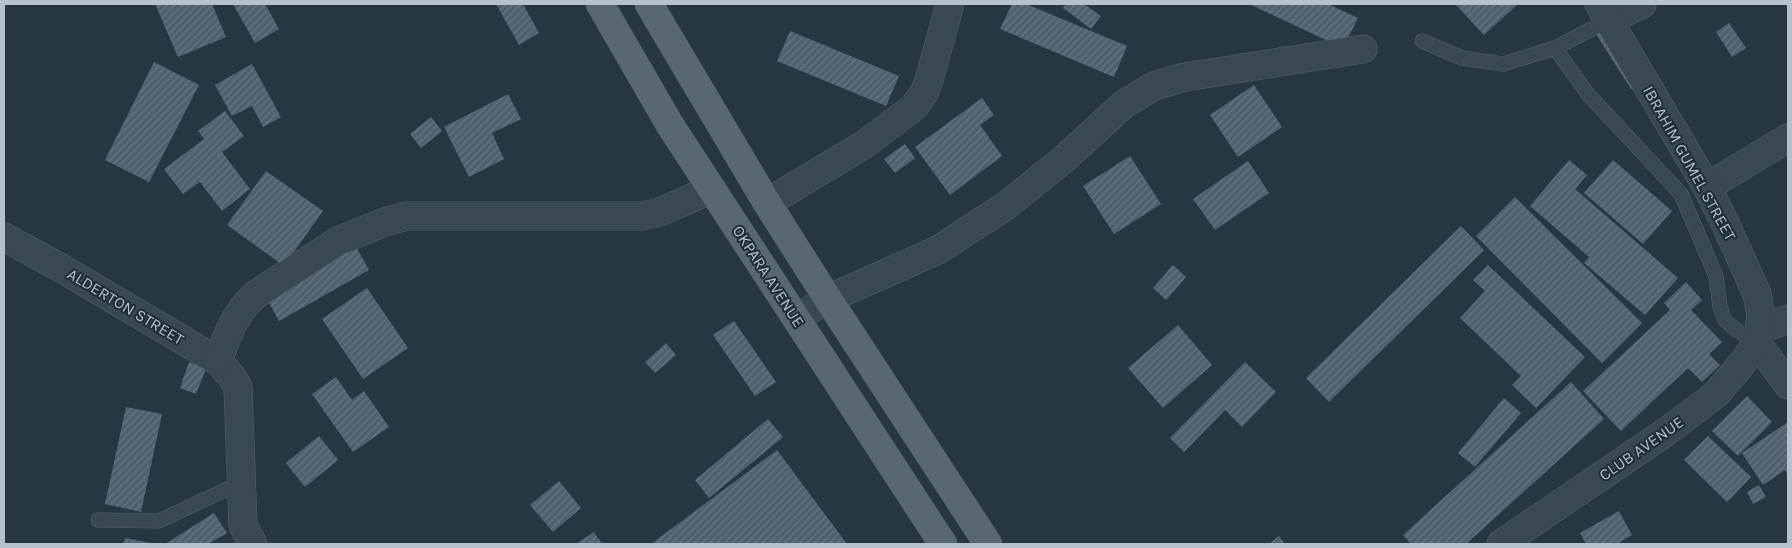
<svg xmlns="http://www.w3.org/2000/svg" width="1792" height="548" font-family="Karla,sans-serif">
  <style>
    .building { fill: url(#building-hatch) }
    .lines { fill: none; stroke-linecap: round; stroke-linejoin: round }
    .service-casing { stroke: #57656e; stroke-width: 15 }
    .minor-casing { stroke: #57656e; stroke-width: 29 }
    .primary-casing { stroke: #46545d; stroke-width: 29 }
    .service { stroke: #3a4851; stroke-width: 14 }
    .minor { stroke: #3a4851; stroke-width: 28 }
    .primary { stroke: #586771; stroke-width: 28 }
    .labels { text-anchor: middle; stroke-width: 4; stroke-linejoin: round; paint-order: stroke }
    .street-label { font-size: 16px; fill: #b6c2cb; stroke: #1e2d36 }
  </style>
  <defs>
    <pattern id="building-hatch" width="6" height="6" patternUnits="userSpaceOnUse" patternTransform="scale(1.25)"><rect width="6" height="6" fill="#4e616c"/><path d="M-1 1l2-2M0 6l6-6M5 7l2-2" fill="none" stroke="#657680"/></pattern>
  </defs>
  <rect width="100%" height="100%" fill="#253741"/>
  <!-- building -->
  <g class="building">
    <polygon points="155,4 212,4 226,37 178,57"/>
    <polygon points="233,4 265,4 279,29 255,43"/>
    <polygon points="496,4 523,4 539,33 519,45"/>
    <polygon points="1012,4 1026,4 1127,46 1114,77 1000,29"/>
    <polygon points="1066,4 1084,4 1101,16 1091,29 1063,8"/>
    <polygon points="1249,4 1328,4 1358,18 1343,48"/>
    <polygon points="1455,4 1518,4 1484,35"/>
    <polygon points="1729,23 1746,48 1732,57 1716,32"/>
    <polygon points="1608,26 1643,81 1631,89 1596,34"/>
    <polygon points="790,31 899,76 886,106 777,61"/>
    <polygon points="154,62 199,85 149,182 105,160"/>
    <polygon points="252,64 281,117 263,127 252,106 232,116 215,85"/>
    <polygon points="1254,85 1282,127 1238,157 1210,115"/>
    <polygon points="508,94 521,119 492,133 504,159 469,177 444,127"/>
    <polygon points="982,98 994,115 980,125 1002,156 950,195 915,147"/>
    <polygon points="225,111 244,136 222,152 250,189 222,211 200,182 183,194 164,169 204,139 198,131"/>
    <polygon points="431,117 442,131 421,148 410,134"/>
    <polygon points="905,144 915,158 895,173 884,159"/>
    <polygon points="1130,156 1161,204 1114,234 1083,186"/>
    <polygon points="1569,160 1587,175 1575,189 1678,278 1645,315 1584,263 1589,257 1530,206"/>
    <polygon points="1613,160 1672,211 1643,244 1584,193"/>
    <polygon points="1248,161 1269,193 1215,230 1193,199"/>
    <polygon points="266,171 323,211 284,266 227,225"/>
    <polygon points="1515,197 1642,323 1602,363 1476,236"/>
    <polygon points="1461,226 1484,250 1329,402 1306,378"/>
    <polygon points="349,234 369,270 279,321 259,284"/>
    <polygon points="1173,265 1186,277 1166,300 1153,288"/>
    <polygon points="1488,265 1585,357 1536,408 1512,385 1521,376 1460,318 1485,291 1473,280"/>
    <polygon points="1686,282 1702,300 1691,310 1722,342 1709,354 1720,365 1702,382 1688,368 1621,431 1583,391 1670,310 1664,303"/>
    <polygon points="367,288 408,348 363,379 322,319"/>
    <polygon points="734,321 776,382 755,396 713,335"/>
    <polygon points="1178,325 1212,365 1163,408 1128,368"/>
    <polygon points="666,343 676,355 655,373 645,362"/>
    <polygon points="189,362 206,369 196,394 180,388"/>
    <polygon points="1245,362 1276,392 1242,427 1225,410 1184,452 1170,438"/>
    <polygon points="336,377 352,400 364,391 389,427 353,452 312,394"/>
    <polygon points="1571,382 1604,419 1466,544 1411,544 1403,535"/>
    <polygon points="1747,396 1772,422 1738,456 1712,431"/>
    <polygon points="1504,398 1521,413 1475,467 1458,453"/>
    <polygon points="126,407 162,414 141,512 105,504"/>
    <polygon points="768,419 783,437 709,498 695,480"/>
    <polygon points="1788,422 1788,475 1785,470 1763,485 1742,453"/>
    <polygon points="319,436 338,460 305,487 286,463"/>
    <polygon points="1708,436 1751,477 1727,502 1684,460"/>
    <polygon points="777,450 847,544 651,544"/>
    <polygon points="559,481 581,508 553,532 530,505"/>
    <polygon points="1759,485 1766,497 1753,504 1747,492"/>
    <polygon points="1619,511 1632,535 1617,544 1586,544 1580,533"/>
    <polygon points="214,513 227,533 208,544 165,544"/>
    <polygon points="594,532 602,544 576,544"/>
    <polygon points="1279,536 1285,544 1269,544"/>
    <polygon points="125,538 151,543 151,544 123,544"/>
  </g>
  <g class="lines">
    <!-- service casing -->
    <g class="service-casing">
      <g id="service">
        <polyline points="1422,41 1462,58 1503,64 1555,48 1609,20"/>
        <polyline points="1555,48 1587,93 1681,194 1716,276 1720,307 1725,320 1735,329 1757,343"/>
        <polyline points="98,520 159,521 242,482"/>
      </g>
    </g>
    <!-- minor casing -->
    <g class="minor-casing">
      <g id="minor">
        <polyline points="1609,20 1642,4"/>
        <polyline points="1707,187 1788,138"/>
        <polyline points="767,203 865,144 914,107 924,93 929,80 950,4"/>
        <polyline points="4,237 61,268 218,361 232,377 238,387 243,525 253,544"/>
        <polyline points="797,318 828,299 938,250 1007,205 1064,159 1124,104 1154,86 1185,77 1363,49"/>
        <polyline points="1759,330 1788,319"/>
        <polyline points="1757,343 1788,385"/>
        <path d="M218,361C227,335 235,313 255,295L338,241L385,222L407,216H643L660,212L712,189"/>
        <polyline points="1501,544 1666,432 1706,402 1716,394 1740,366 1757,343 1759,330 1761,316 1757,294 1725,223 1707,187 1599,4"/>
      </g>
    </g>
    <!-- primary casing -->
    <g class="primary-casing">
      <g id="primary">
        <polyline points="600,4 670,125 943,544"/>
        <polyline points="649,4 767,203 828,299 988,544"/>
      </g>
    </g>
    <!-- service -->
    <use href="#service" class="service"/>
    <!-- minor -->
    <use href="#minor" class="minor"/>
    <!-- primary -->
    <use href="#primary" class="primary"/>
  </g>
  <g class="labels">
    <!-- street labels -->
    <g class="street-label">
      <text transform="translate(1690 163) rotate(61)" y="6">IBRAHIM GUMEL STREET</text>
      <text transform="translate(769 276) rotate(57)" y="6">OKPARA AVENUE</text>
      <text transform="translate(126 306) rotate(31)" y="6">ALDERTON STREET</text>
      <text transform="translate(1641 448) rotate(-35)" y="6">CLUB AVENUE</text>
    </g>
  </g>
  <!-- border -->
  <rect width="1792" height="548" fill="none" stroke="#b6c2cb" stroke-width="10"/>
</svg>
